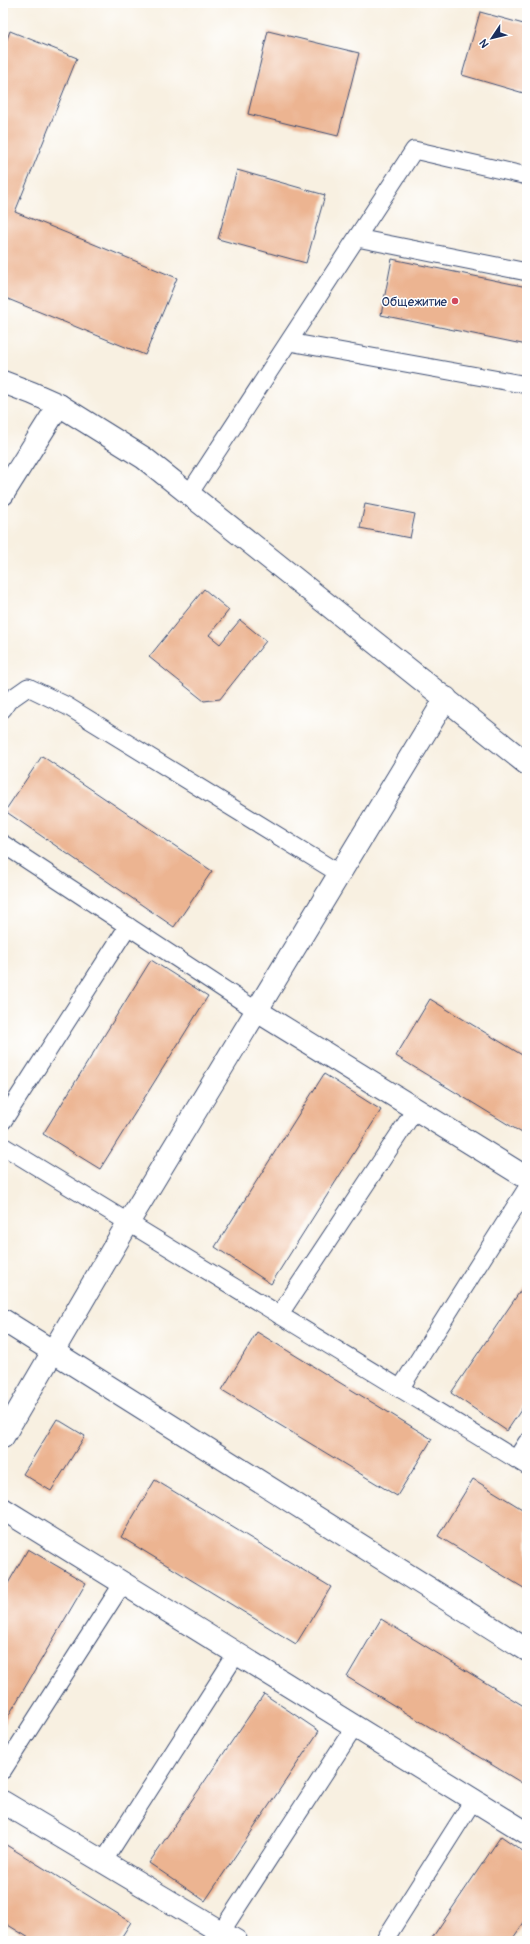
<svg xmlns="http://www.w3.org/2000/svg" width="530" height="1944" font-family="Pangolin,sans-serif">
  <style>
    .building { fill: #ecb491 }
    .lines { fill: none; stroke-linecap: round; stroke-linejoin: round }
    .service-casing { stroke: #3c4c72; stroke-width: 19 }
    .minor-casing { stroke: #3c4c72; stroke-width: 24 }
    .service { stroke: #fff; stroke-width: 17 }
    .minor { stroke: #fff; stroke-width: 22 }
    .poi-dot { fill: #d1495b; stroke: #fff; stroke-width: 1.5 }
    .labels { text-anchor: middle; stroke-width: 3; stroke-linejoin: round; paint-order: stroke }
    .poi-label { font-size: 13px; fill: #1b2f5e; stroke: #fff; text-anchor: end }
  </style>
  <rect width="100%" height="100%" fill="#fff"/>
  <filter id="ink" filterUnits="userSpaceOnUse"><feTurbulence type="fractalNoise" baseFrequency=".025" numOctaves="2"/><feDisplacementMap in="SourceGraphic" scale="8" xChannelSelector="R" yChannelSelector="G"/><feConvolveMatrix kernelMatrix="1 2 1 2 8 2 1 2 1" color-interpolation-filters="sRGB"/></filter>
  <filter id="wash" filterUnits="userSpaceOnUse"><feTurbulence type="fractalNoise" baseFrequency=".012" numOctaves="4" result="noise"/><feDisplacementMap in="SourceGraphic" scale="16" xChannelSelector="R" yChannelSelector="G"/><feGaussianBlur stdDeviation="0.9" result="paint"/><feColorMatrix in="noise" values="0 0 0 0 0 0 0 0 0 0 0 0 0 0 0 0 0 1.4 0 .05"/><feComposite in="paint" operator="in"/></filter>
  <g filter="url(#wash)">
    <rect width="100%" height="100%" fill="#f8f0e1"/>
    <g id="blocks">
      <!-- building -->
      <g class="building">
        <polygon points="480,12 527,25 527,94 462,75"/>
        <polygon points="10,31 77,58 15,212 177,278 145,355 3,297 3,50"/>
        <polygon points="268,31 359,53 338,136 248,114"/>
        <polygon points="237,170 325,195 306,263 218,239"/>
        <polygon points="392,259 527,287 527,345 381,315"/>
        <polygon points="365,504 415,514 410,538 360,528"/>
        <polygon points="204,589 229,610 209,635 220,644 240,620 266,641 220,699 204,701 149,657"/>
        <polygon points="42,756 212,871 174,927 5,811"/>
        <polygon points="151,960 208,996 100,1169 43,1134"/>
        <polygon points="430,999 527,1058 527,1136 396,1056"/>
        <polygon points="324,1074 381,1110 271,1284 215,1247"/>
        <polygon points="527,1281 527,1401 507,1431 451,1393"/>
        <polygon points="257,1332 432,1439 397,1496 222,1390"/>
        <polygon points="57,1419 85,1436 51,1491 23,1474"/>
        <polygon points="473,1479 527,1512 527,1590 438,1536"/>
        <polygon points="155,1480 331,1587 296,1644 121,1537"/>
        <polygon points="28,1549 86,1583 3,1725 3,1592"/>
        <polygon points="381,1619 527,1708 527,1774 522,1783 347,1677"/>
        <polygon points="264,1694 319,1731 205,1901 149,1863"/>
        <polygon points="501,1836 527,1854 527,1918 511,1941 430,1941"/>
        <polygon points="3,1843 131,1922 119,1941 34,1941 3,1922"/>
      </g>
    </g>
  </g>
  <g filter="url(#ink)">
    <use href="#blocks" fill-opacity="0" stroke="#3c4c72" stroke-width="1"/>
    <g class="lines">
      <!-- service casing -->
      <g class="service-casing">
        <g id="service">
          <polyline points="357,238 527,272"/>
          <polyline points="289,342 527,385"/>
          <polyline points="189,494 414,150 527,176"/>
          <polyline points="3,709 8,701 28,687 67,706 340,874"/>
          <polyline points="3,844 257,1011"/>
          <polyline points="3,1121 128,926"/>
          <polyline points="3,1146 527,1466"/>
          <polyline points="279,1315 415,1110"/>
          <polyline points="400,1389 527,1188"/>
          <polyline points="516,1459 527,1442"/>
          <polyline points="3,1770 123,1583"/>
          <polyline points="103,1862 237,1653"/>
          <polyline points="221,1932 355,1726"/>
          <polyline points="384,1941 474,1799"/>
        </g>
      </g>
      <!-- minor casing -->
      <g class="minor-casing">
        <g id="minor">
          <polyline points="3,382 32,393 59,405 144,458 527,764"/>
          <polyline points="3,494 59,405"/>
          <polyline points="257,1011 527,1178"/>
          <polyline points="3,1320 527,1650"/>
          <polyline points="3,1437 128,1223 446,698"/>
          <polyline points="3,1509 527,1833"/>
          <polyline points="3,1802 236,1941"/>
        </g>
      </g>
      <!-- service -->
      <use href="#service" class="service"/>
      <!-- minor -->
      <use href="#minor" class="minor"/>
    </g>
  </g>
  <!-- markers -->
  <circle class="poi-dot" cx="455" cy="301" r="4"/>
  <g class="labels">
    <!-- poi labels -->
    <g class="poi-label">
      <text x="447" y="306">Общежитие</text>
    </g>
  </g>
  <!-- margin -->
  <rect width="530" height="1944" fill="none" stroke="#fff" stroke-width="16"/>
  <!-- north arrow -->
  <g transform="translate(492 38) rotate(235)" stroke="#ffffff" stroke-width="3" paint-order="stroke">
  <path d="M0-3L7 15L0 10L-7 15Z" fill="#1b2f5e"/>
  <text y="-6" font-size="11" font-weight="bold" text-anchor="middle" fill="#1b2f5e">N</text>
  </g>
</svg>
